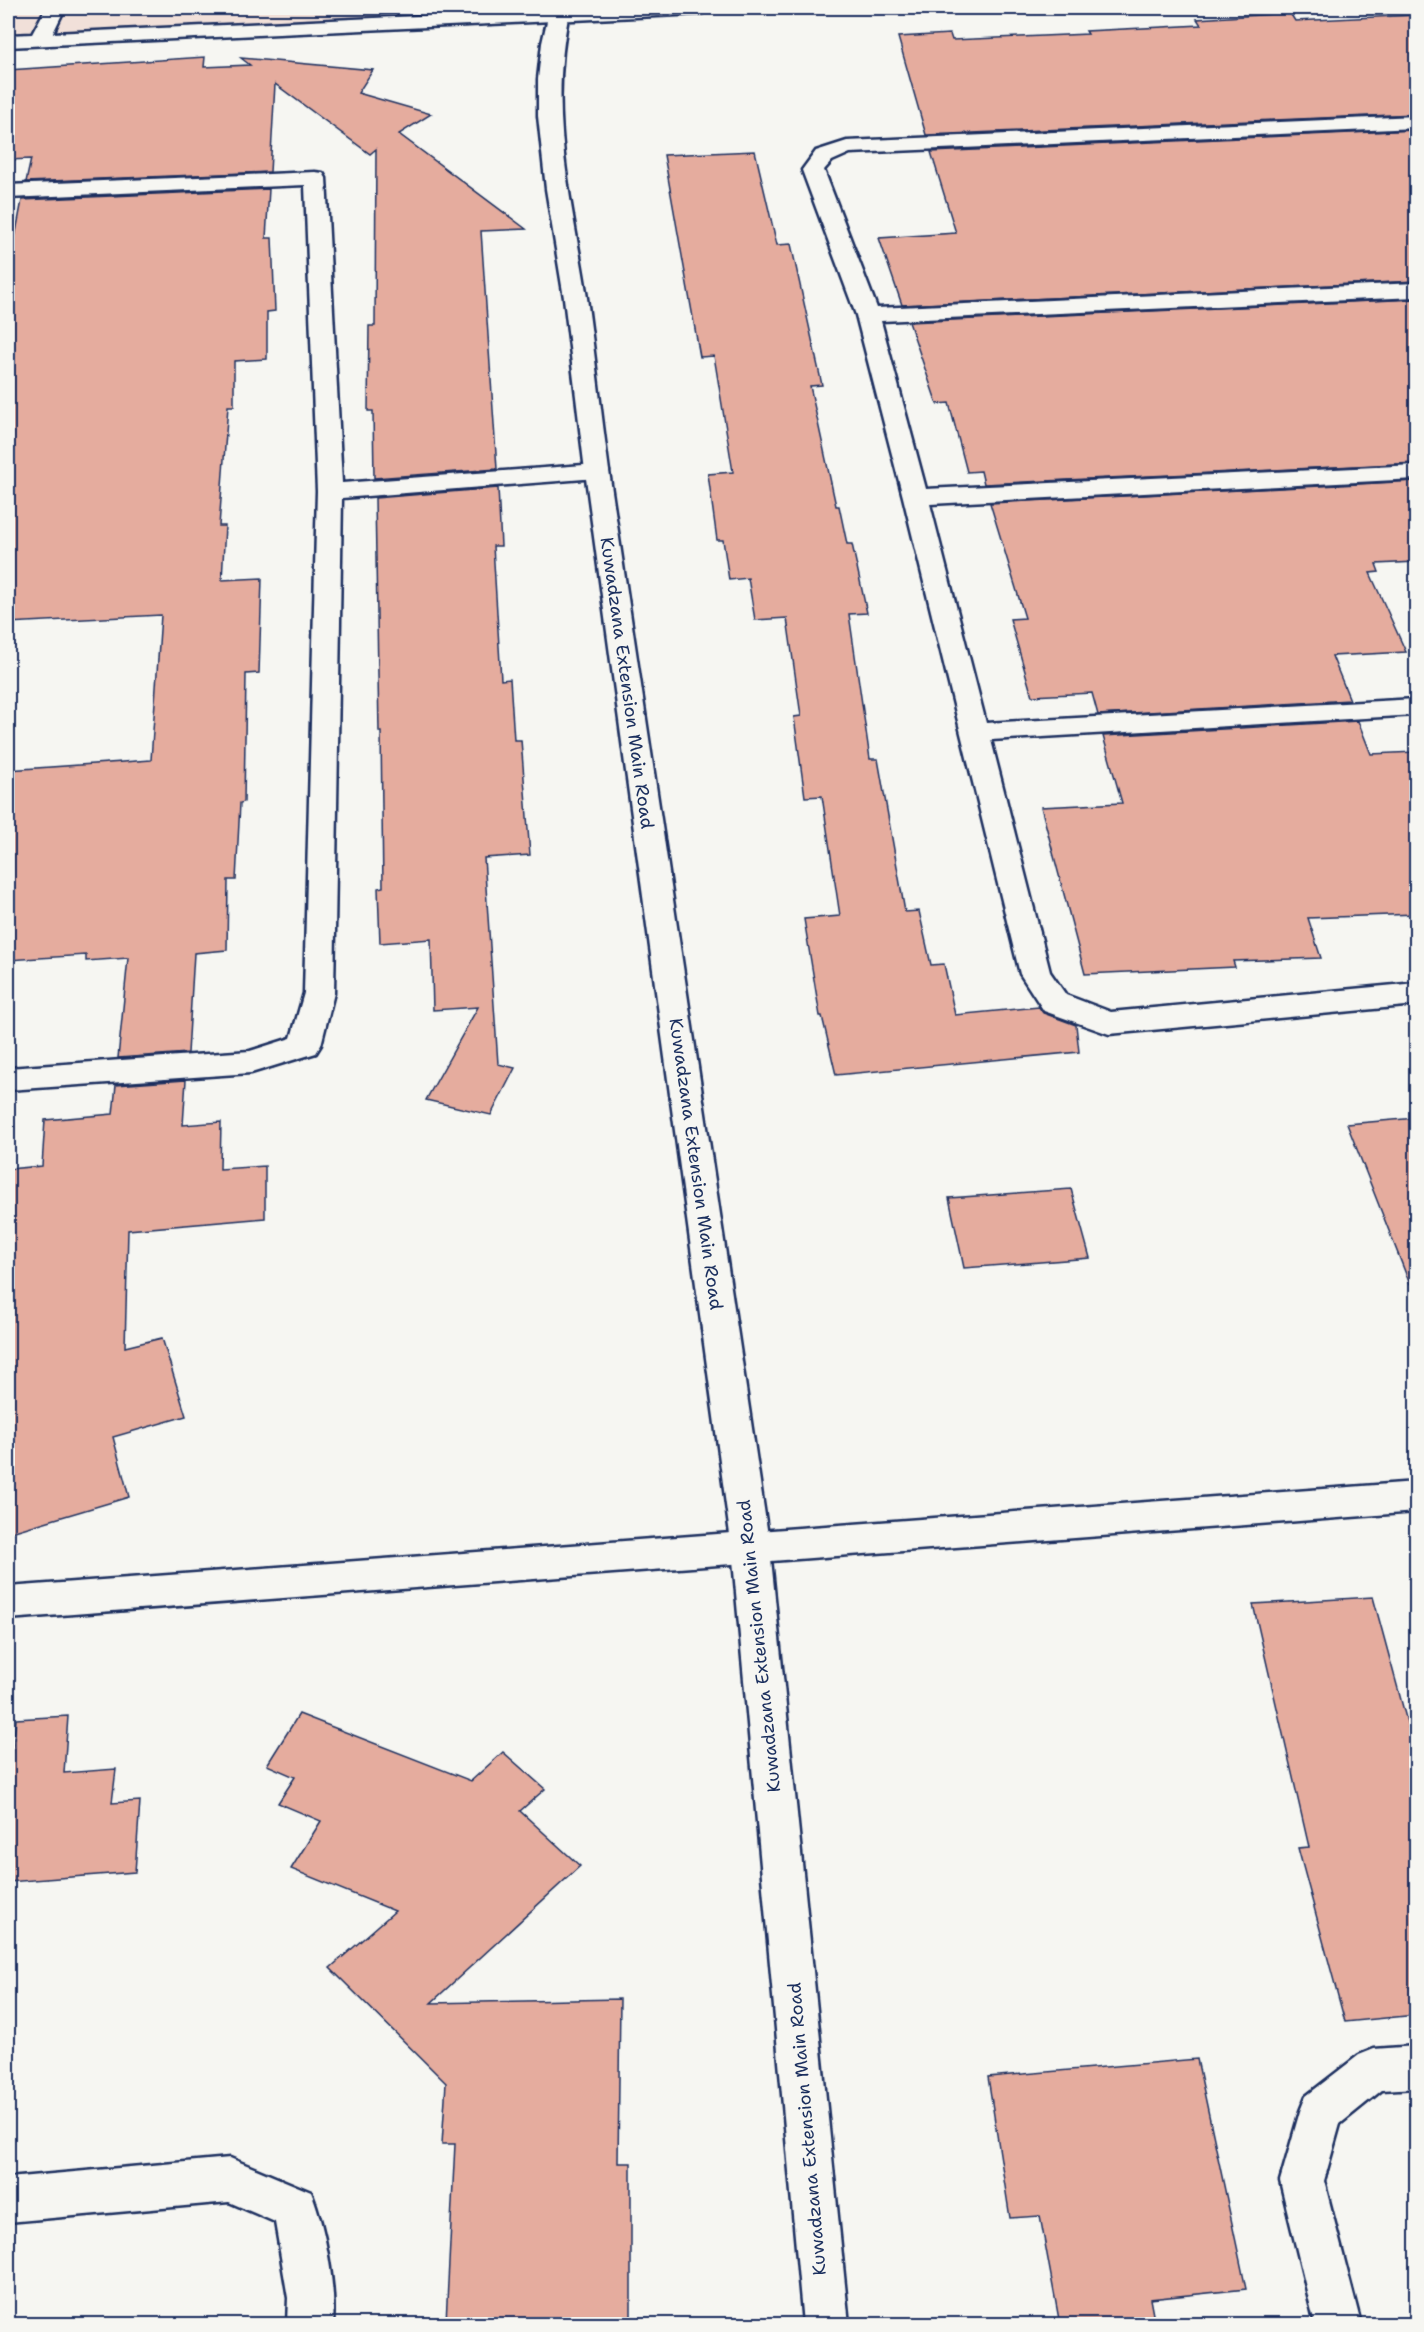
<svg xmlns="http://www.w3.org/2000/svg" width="1424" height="2332" font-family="'Shantell Sans',sans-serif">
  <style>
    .built { fill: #f1e0d9 }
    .building { fill: #e5ac9e; stroke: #1b2f5e; stroke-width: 1.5 }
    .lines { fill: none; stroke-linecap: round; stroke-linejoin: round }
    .street-casing { stroke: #1b2f5e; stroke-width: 5 }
    .secondary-casing { stroke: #1b2f5e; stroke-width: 5 }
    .street { fill: #f6f6f2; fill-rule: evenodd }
    .secondary { fill: #f6f6f2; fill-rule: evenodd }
    .labels { text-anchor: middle; stroke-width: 4.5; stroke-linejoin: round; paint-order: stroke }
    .street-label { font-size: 18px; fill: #1b2f5e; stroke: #f6f6f2 }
  </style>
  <rect width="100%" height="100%" fill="#f6f6f2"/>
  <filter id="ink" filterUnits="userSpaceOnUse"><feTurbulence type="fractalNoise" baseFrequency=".0167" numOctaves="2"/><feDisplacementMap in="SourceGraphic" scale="12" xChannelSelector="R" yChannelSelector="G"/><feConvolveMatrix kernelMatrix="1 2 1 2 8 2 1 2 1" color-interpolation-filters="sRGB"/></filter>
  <g filter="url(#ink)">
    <!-- built -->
    <polygon class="built" points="8,8 556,8 556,10 8,35"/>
    <!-- building -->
    <g class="building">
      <polygon points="1290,13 1295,21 1416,15 1416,114 926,135 898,37 950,34 952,40 1088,34 1086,31 1201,25 1197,19"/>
      <polygon points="205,57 204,67 250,65 241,58 373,70 358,93 431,114 399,134 526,229 481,231 497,469 374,478 373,411 368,411 369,326 375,326 376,149 370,154 275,84 270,172 26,182 31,159 8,160 8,70"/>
      <polygon points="1416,130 1416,281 902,305 879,238 956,233 931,152"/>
      <polygon points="755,151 777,245 791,244 822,385 810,386 836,506 839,506 847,544 852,544 867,613 849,614 870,759 878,759 905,912 919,911 931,965 944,964 955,1015 1039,1007 1043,1013 1076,1025 1079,1052 836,1075 822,1016 820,1016 804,919 840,916 822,796 805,797 794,717 801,716 787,618 755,620 748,578 729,580 723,540 717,540 708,474 733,472 714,356 700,357 664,155"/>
      <polygon points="269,189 266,238 272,238 275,311 267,312 267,359 234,361 234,406 228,406 219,526 225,526 222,580 262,578 259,673 246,674 244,802 240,803 236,880 228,880 227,950 194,953 188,1053 118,1058 128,958 86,961 86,955 8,960 8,770 151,760 161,615 8,623 8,275 22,200"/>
      <polygon points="1416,299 1416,463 984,484 981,471 967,472 949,403 937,404 909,322"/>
      <polygon points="1416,481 1416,562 1376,564 1379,572 1370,573 1406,652 1332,656 1350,700 1098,715 1092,693 1032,696 1010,619 1025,618 990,503"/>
      <polygon points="498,488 501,546 493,546 501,680 510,679 514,740 521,740 530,855 484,858 498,1064 515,1068 491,1115 426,1100 478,1007 433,1010 431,939 380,943 378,888 383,887 381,732 379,732 375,498"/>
      <polygon points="1358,721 1371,754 1416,752 1416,914 1308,918 1321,958 1233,961 1235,967 1085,974 1041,807 1122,803 1103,736"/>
      <polygon points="186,1080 183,1125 221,1122 220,1169 265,1166 265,1218 128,1230 125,1347 162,1338 186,1416 113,1437 129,1497 8,1533 8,1169 42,1166 45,1120 113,1114 116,1085"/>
      <polygon points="1416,1118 1416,1292 1413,1292 1347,1124"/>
      <polygon points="1071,1189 1090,1258 964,1268 949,1198"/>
      <polygon points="1373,1597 1416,1755 1416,2015 1345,2022 1298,1848 1309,1847 1253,1604"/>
      <polygon points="299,1714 471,1781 503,1752 545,1789 520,1811 580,1866 431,2003 620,1999 618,2163 631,2163 631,2318 446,2322 455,2144 442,2144 446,2083 330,1968 395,1911 291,1869 321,1821 278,1803 295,1777 267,1765"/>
      <polygon points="68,1716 64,1773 116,1769 112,1803 140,1801 135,1872 8,1882 8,1793 16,1719"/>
      <polygon points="1197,2059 1246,2289 1150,2299 1155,2325 1060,2325 1040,2216 1010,2218 988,2077"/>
    </g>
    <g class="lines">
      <!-- street casing -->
      <g class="street-casing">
        <g id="street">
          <polygon points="46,8 65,8 53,33 586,8 709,8 706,12 699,14 8,47 8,35 32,34"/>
          <polygon points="1416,116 1416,128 850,153 832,161 824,170 877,308 1416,283 1416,297 881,321 926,489 1416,465 1416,479 930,504 986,723 1416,699 1416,715 991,740 1050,972 1066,995 1111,1012 1416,983 1416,1005 1109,1034 1044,1011 1020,974 903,497 856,315 802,170 816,151 847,141"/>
          <polygon points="315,172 323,173 326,178 342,483 597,464 606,466 609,471 606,476 597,478 342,498 334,993 321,1045 316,1053 251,1073 8,1090 8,1068 250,1051 291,1038 304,993 317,491 305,185 8,198 8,185"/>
          <polygon points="1416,1482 1416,1512 8,1619 8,1587"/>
          <polygon points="1416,2046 1416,2088 1382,2090 1340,2124 1324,2181 1361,2324 1315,2324 1280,2181 1300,2111 1306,2096 1359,2055 1374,2049"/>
          <path d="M230,2158L311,2192C325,2226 336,2288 333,2324H287L288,2298L275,2222L229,2202L8,2222V2178Z"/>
        </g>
      </g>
      <!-- secondary casing -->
      <g class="secondary-casing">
        <path id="secondary" d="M550,8H570C547,113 571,195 587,298C595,356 601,413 609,471L770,1549L849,2324H803L732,1549L585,471L564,298L546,189L538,116V79L542,43Z"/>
      </g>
      <!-- street -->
      <use href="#street" class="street"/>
      <!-- secondary -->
      <use href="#secondary" class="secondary"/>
    </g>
  </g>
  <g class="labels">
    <!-- street labels -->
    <g class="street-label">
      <text transform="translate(627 683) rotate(82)" y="6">Kuwadzana Extension Main Road</text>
      <text transform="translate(696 1164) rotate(82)" y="6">Kuwadzana Extension Main Road</text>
      <text transform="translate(759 1646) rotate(-96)" y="6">Kuwadzana Extension Main Road</text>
      <text transform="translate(807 2129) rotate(-95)" y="6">Kuwadzana Extension Main Road</text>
    </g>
  </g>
  <!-- margin -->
  <rect width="1424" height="2332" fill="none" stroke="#f6f6f2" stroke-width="30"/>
  <rect x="15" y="15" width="1394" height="2302" fill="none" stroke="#1b2f5e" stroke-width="2" filter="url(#ink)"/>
</svg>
